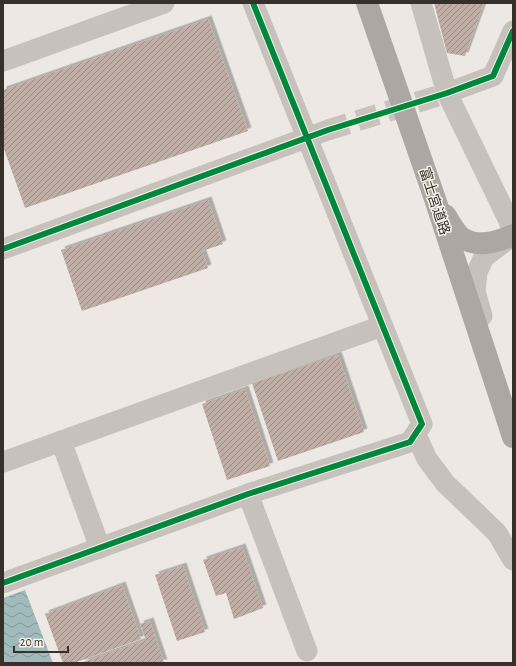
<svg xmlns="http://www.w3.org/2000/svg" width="516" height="666" font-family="'Alegreya Sans','Noto Sans JP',sans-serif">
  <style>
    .water { fill: url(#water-waves) }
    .building { fill: url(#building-hatch); filter: url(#shadow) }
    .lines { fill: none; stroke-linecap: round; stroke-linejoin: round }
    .minor-tunnel { stroke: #c9c3be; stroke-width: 21; stroke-dasharray: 21 10; stroke-linecap: butt }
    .minor { stroke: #c7c1bc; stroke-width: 21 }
    .highway { stroke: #aca7a2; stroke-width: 22 }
    .cycleway-casing { stroke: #f9f3eb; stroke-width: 8 }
    .cycleway { stroke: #00873e; stroke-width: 6 }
    .labels { text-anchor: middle; stroke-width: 3; stroke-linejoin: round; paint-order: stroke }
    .street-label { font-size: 14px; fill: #372f2a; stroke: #f9f3eb }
  </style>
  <defs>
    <pattern id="water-waves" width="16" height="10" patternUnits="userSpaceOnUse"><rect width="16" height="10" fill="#a1bbbc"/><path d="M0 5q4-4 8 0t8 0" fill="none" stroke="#849899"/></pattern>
    <pattern id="building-hatch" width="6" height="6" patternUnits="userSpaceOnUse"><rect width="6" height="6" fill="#bfaea6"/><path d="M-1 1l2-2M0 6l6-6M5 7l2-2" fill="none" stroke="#9c8e87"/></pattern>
    <filter id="shadow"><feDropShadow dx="3.5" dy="-3.5" stdDeviation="0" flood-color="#0004"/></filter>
  </defs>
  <rect width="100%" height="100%" fill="#ede8e3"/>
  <!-- water -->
  <polygon class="water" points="25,590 53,663 3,663 3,598"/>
  <!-- building -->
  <g class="building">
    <polygon points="434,3 484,3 465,56 447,53"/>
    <polygon points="208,19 248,131 25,208 3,146 3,90"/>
    <polygon points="208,200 223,244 202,251 208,268 82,311 61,250"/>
    <polygon points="338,355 364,432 278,461 252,383"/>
    <polygon points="245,389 270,466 227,480 202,404"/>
    <polygon points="242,547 263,608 234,619 226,593 216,596 203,560"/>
    <polygon points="183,566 205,632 177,641 155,575"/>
    <polygon points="122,585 141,639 74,663 63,663 45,614"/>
    <polygon points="150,621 164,663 80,663 146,640 140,624"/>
  </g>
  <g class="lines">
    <!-- minor-tunnel -->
    <polyline class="minor-tunnel" points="328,130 447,93"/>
    <!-- minor -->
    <g class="minor">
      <polyline points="421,3 447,93 509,221 513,235"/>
      <polyline points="3,61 164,3"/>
      <polyline points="447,93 493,76 513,31"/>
      <polyline points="3,249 328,130"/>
      <polyline points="482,316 475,291 477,272 484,257 511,237"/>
      <polyline points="416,435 427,459 445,483 497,533 513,560"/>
      <polyline points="61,441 100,548"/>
      <polyline points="3,462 382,326"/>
      <polyline points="248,494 307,651"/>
      <polyline points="3,583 248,494 410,442 422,424 253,3"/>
    </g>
    <!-- highway -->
    <g class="highway">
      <polyline points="367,3 435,199 513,437"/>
      <path d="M445,215C450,222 455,233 462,238C478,248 497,242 513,235"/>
    </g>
    <!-- cycleway casing -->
    <g class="cycleway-casing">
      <g id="cycleway">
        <polyline points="3,249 328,130 447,93 493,76 513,31"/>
        <polyline points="3,583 248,494 410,442 422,424 253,3"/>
      </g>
    </g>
    <!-- cycleway -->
    <use href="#cycleway" class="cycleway"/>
  </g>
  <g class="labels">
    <!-- street labels -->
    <g class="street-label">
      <text transform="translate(435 201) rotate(72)" y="5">富士宮道路</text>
    </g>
  </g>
  <!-- border -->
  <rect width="516" height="666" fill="none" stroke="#372f2a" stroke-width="8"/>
  <!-- scale -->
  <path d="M14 646v6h54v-6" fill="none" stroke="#372f2a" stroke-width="2"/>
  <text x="20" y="646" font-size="12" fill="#372f2a" stroke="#f9f3eb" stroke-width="3" paint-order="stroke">20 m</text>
</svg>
